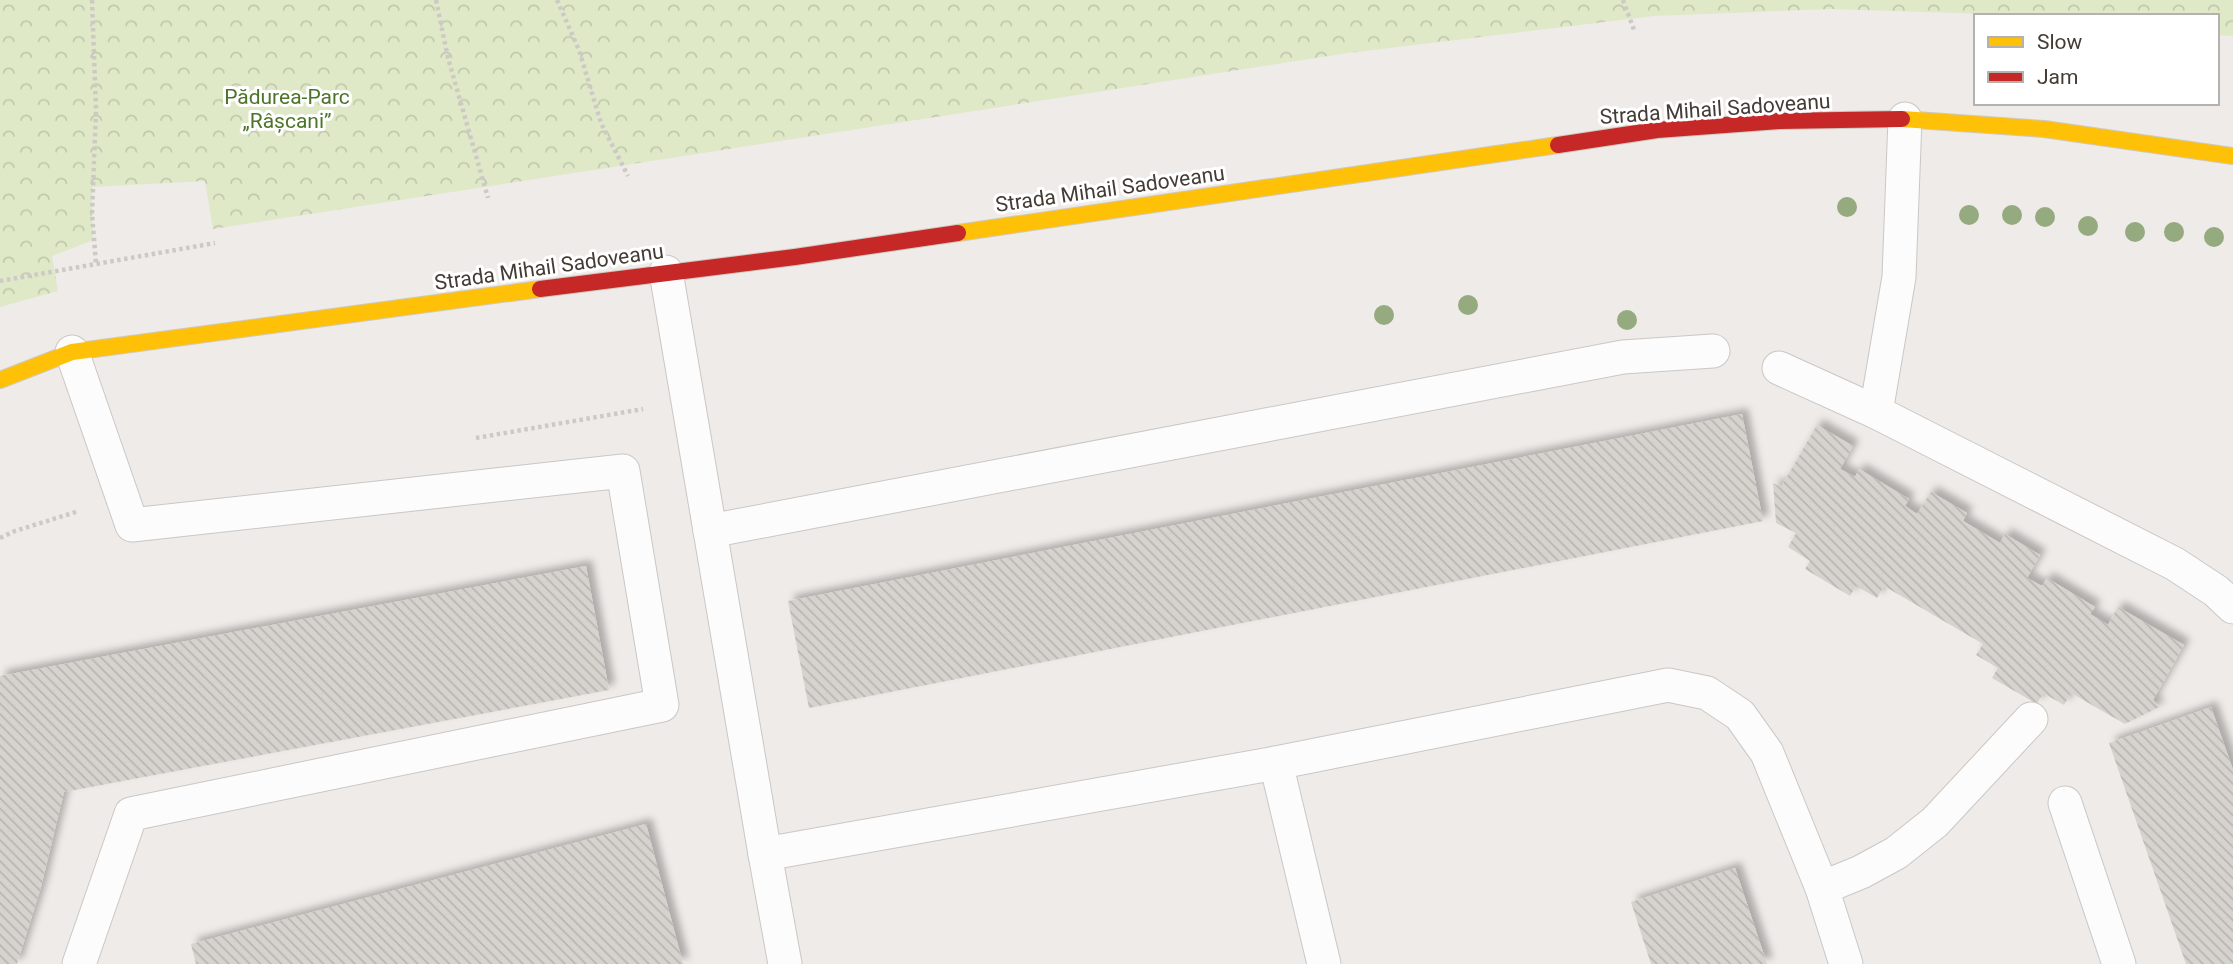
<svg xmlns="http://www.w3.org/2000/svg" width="2233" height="964" font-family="Roboto,sans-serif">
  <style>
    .forest { fill: url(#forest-crowns) }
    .building { fill: url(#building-back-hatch); filter: url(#shadow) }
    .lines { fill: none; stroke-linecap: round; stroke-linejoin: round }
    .lane-casing { stroke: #cbc7c4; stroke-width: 35 }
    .slow-casing { stroke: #cfc9c0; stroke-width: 18 }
    .jam-casing { stroke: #cfc9c0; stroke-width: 18 }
    .path { stroke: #cdcac6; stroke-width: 4.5; stroke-dasharray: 3.5 3.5; stroke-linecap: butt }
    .lane { stroke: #fcfcfc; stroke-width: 33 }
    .slow { stroke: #ffc107; stroke-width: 16 }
    .jam { stroke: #c62828; stroke-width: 16 }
    .tree { fill: #95aa7e }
    .labels { text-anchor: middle; stroke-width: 6; stroke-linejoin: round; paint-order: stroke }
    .park-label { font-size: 21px; fill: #4d7528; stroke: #fff }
    .street-label { font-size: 21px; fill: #443c34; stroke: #fff }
  </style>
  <defs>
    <pattern id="forest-crowns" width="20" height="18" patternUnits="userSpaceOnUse" patternTransform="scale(1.75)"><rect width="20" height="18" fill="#dfe9c8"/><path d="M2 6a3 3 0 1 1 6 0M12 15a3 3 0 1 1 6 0" fill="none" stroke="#c1c9ac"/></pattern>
    <pattern id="building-back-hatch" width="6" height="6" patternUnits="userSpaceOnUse" patternTransform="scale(1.75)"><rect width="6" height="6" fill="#d6d3cf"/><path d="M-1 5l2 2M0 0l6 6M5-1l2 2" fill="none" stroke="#b9b6b2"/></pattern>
    <filter id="shadow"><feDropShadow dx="6" dy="-6" stdDeviation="3.5" flood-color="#0004"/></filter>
  </defs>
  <rect width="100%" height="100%" fill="#eeebe8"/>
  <!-- forest -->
  <polygon class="forest" points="0,0 2233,0 2233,36 2217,35 2217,16 2048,16 1831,9 1654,16 1348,53 213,229 205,181 92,187 93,240 52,256 58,291 0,307"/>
  <!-- building -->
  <g class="building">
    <polygon points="1742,414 1763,521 809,708 788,601"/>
    <polygon points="1817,425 1853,446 1840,469 1855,477 1859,469 1909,499 1905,506 1917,514 1931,492 1967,513 1963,521 2000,543 2005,534 2040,555 2027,578 2042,586 2047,578 2095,607 2090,614 2108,625 2118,607 2184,645 2153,700 2159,707 2125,724 2071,693 2064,705 2043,693 2037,704 1992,678 1998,668 1976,655 1983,644 1884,586 1877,598 1856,586 1850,596 1805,569 1810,561 1788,547 1796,533 1776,523 1773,483 1781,487"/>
    <polygon points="586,566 609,690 64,792 41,887 17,964 0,964 0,676"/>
    <polygon points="2211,707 2233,770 2233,964 2186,964 2109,743"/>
    <polygon points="646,824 683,964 196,964 191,944"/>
    <polygon points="1735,868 1767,964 1651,964 1631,902"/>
  </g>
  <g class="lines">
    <!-- lane casing -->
    <g class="lane-casing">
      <g id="lane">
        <polyline points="666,272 765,854 1276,763 1324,964"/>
        <polyline points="72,352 132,525 623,471 662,705 131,814 79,964"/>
        <polyline points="1779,368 1876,412 2175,564 2216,591 2233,607"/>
        <polyline points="1876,412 1899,277 1905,119"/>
        <polyline points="710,531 1623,357 1713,351"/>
        <polyline points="1276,763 1668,685 1707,693 1740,715 1767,753 1822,888 1846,964"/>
        <polyline points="2065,803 2119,964"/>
        <polyline points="765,854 785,964"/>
        <polyline points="1822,888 1861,872 1896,853 1935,822 2031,719"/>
      </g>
    </g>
    <!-- slow casing -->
    <g class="slow-casing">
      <g id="slow">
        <polyline points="1902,119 2044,129 2233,156"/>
        <polyline points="958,233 1558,145"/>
        <polyline points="0,380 72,352 540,289"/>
      </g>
    </g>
    <!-- jam casing -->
    <g class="jam-casing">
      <g id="jam">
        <polyline points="1558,145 1657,130 1779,121 1902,119"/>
        <polyline points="540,289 795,257 958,233"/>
      </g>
    </g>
    <!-- path -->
    <g class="path">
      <polyline points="92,0 96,110 92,214 96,264"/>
      <polyline points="436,0 448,58 488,198"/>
      <polyline points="557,0 579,50 601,123 628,176"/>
      <polyline points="1623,0 1634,30"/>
      <polyline points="0,281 215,243"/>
      <polyline points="476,438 643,409"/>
      <polyline points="0,538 15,531 79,511"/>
    </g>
    <!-- lane -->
    <use href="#lane" class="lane"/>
    <!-- slow -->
    <use href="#slow" class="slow"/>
    <!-- jam -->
    <use href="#jam" class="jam"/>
  </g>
  <!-- trees -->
  <g class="tree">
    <circle cx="1847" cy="207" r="10"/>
    <circle cx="1969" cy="215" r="10"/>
    <circle cx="2012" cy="215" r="10"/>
    <circle cx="2045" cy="217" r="10"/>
    <circle cx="2088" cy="226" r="10"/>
    <circle cx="2135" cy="232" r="10"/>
    <circle cx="2174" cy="232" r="10"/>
    <circle cx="2214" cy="237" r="10"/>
    <circle cx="1468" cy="305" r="10"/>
    <circle cx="1384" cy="315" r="10"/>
    <circle cx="1627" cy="320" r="10"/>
  </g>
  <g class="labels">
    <!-- park labels -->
    <g class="park-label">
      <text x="287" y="104">Pădurea-Parc<tspan x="287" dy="24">„Râșcani”</tspan></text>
    </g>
    <!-- street labels -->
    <g class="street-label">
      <text transform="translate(1715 109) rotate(-4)" y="7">Strada Mihail Sadoveanu</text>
      <text transform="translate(1110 189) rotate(-8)" y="7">Strada Mihail Sadoveanu</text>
      <text transform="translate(549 267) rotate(-8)" y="7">Strada Mihail Sadoveanu</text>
    </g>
  </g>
  <!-- legend -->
  <rect x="1974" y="14" width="245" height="91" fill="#ffffff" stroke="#b4b1ae" stroke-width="2"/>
  <rect x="1988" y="37" width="35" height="10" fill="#ffc107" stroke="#b4b1ae" stroke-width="2"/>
  <text x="2037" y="49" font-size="21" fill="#443c34">Slow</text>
  <rect x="1988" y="72" width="35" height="10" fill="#c62828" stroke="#b4b1ae" stroke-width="2"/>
  <text x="2037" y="84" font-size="21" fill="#443c34">Jam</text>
</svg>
